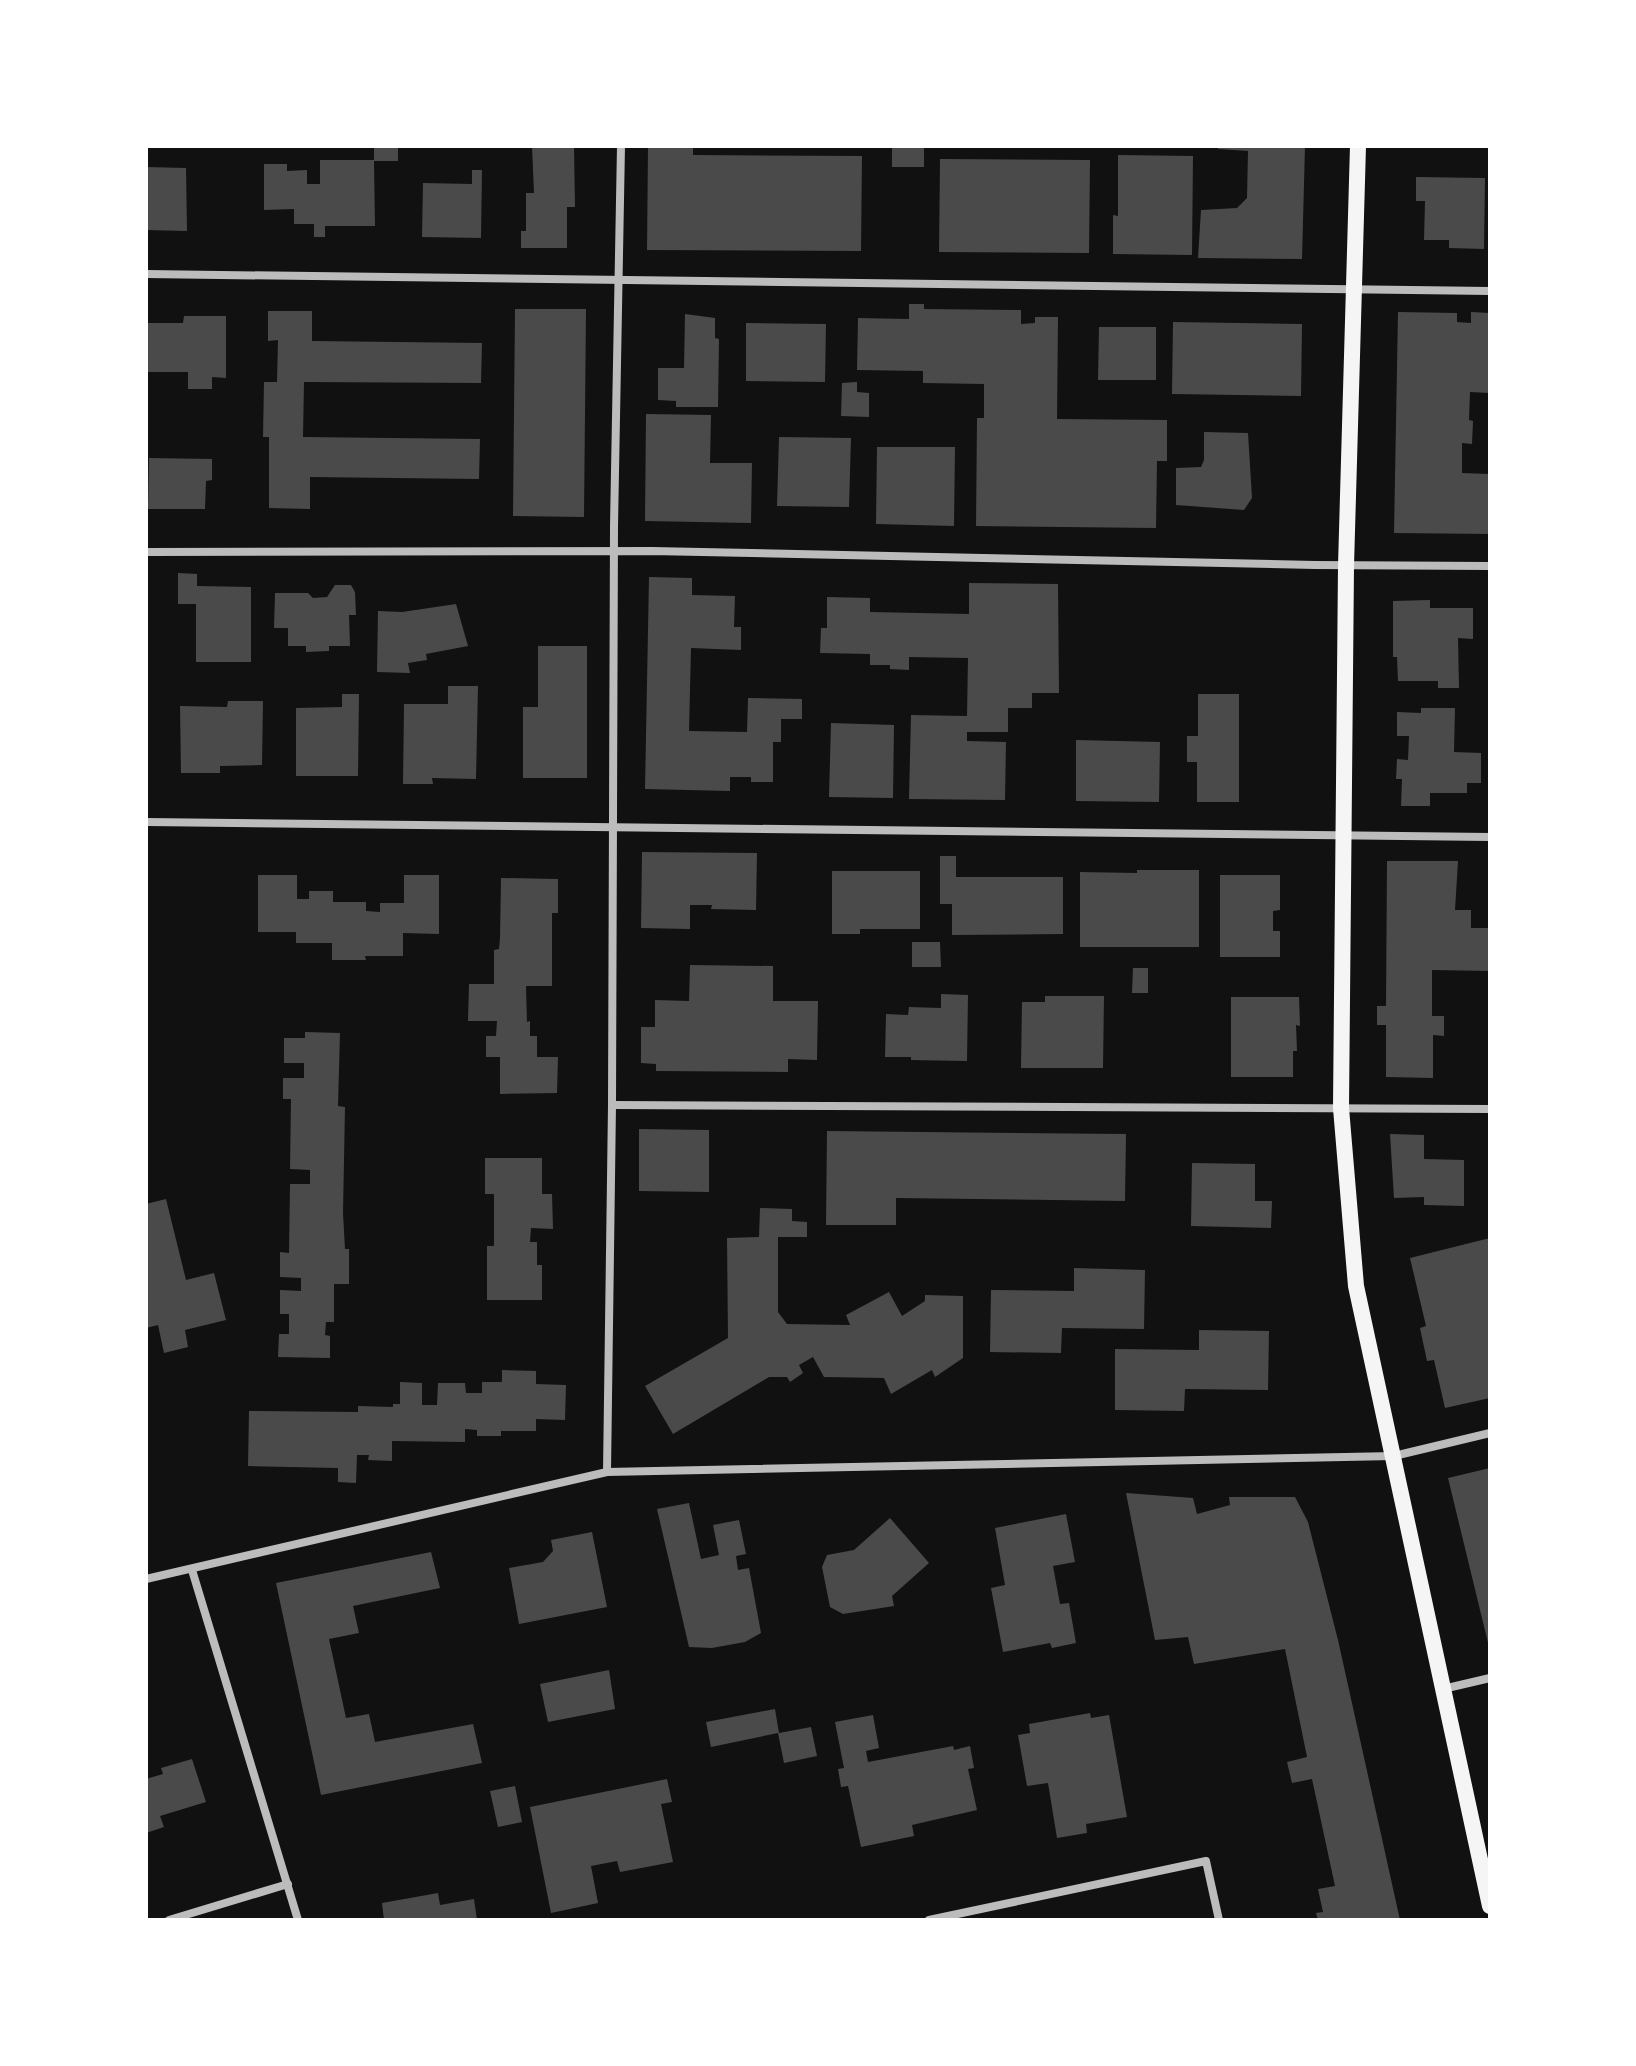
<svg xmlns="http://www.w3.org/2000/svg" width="1636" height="2066" font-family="'Titillium Web',sans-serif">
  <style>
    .building { fill: #4a4a4a }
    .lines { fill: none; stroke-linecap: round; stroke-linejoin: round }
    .minor { stroke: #bcbcbc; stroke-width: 8 }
    .secondary { stroke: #f5f5f5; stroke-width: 16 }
  </style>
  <rect width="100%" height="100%" fill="#111"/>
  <!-- building -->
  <g class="building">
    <polygon points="374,146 398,146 398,161 374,161 375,226 325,226 325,237 314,237 314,224 294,224 294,209 264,210 264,164 287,164 287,171 307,170 307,184 320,184 320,160 374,160"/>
    <polygon points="532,146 574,146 575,207 567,207 567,248 521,248 521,231 526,231 526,193 534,193"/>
    <polygon points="648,146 693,146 693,155 862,156 861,251 647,250"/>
    <rect x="892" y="146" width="32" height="21"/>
    <polygon points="1218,146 1305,146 1302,259 1198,258 1201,210 1237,208 1247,198 1248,151 1218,149"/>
    <polygon points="1118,155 1193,156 1192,255 1113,254 1113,215 1118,216"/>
    <polygon points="940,159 1090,160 1089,253 939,252"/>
    <polygon points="146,167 186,168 187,231 146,230"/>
    <polygon points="472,170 482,170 481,238 422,237 423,183 472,184"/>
    <polygon points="1416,177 1485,178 1484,249 1449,248 1449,240 1424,240 1425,201 1416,201"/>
    <polygon points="909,304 924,304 924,309 1021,310 1021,324 1035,323 1035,317 1058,317 1057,419 1167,420 1167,461 1157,461 1156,528 976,526 977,418 984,418 984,384 923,383 923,371 857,370 858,318 909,319"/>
    <polygon points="515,309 586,309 584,517 513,516"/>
    <polygon points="268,311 312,311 312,341 482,343 481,383 304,382 303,437 480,439 479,479 310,477 310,509 269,508 269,437 263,437 264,382 277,382 278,340 268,341"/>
    <polygon points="1398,312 1457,313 1457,322 1471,323 1471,312 1490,313 1490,393 1470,392 1469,420 1473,421 1472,444 1462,443 1462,473 1490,474 1490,534 1394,533"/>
    <polygon points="685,314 715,318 715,338 719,339 718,407 676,407 676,401 658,400 658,368 684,368"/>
    <polygon points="184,316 226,316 226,378 212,377 212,389 188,389 188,372 146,372 146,323 183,323"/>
    <polygon points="1173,322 1302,324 1301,396 1172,394"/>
    <polygon points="746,323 826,324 825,382 746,381"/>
    <polygon points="1099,327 1156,327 1156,380 1098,380"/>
    <polygon points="857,382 857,392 869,393 869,417 841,416 842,383"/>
    <polygon points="646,414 711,415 710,463 752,463 751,523 645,521"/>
    <polygon points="1204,432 1248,433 1252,498 1244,510 1176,505 1176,468 1201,467 1204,460"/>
    <polygon points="779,437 851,438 849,507 777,506"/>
    <polygon points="877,447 955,447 954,526 876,524"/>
    <polygon points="149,458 212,459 212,480 206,481 205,509 148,509"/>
    <polygon points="178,573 197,574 197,586 251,587 251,662 196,662 196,604 178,604"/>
    <polygon points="649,577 692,578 692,595 735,596 734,627 741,627 741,650 691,648 689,731 747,732 748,698 802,699 802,719 781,719 781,742 773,742 773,782 751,782 751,777 730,777 730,791 645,789"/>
    <polygon points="969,583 1058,584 1059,693 1032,693 1032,708 1008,708 1008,732 967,732 967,741 1006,742 1005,800 909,799 911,715 967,716 968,658 909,657 909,670 890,669 890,665 870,665 870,654 820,653 821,628 827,628 827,597 870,598 870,612 969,614"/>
    <polygon points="335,585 351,585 355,592 356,615 349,615 350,646 329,646 329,651 306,652 306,646 288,646 288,628 274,628 275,593 308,593 313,598 327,597"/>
    <polygon points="1430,600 1430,608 1473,608 1473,639 1458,638 1459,688 1438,688 1438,681 1398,681 1397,657 1393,657 1393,601"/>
    <polygon points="456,604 468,646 426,654 427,660 408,663 410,673 377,672 378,611 402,612"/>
    <polygon points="538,646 587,646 587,778 523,778 523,707 538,707"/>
    <polygon points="448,686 478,686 476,779 432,778 433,784 403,784 404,704 448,704"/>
    <polygon points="342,694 359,694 358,776 296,776 296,708 342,707"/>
    <polygon points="1198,694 1239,694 1239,802 1197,802 1197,762 1187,762 1187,736 1198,736"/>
    <polygon points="228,701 263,701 262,765 220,766 220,773 181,773 180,706 227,707"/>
    <polygon points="1421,708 1455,708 1454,752 1481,753 1481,783 1467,783 1467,793 1430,793 1430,806 1401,806 1402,779 1396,779 1397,759 1408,760 1409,736 1397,736 1397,712 1421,713"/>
    <polygon points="831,723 894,725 893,798 829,797"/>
    <polygon points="1076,740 1160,742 1159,802 1076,801"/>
    <polygon points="642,852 757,853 756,910 711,909 712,905 690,905 690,929 641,928"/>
    <polygon points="940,856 956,856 956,877 1063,877 1063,934 952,935 952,904 940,904"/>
    <polygon points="1387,861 1458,861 1455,910 1471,910 1471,928 1490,928 1490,971 1432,970 1432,1016 1444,1016 1444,1036 1433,1035 1433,1078 1386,1077 1386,1025 1377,1025 1377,1006 1386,1006"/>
    <polygon points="1137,870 1199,870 1199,947 1080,947 1080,872 1137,873"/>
    <polygon points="832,871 920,871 920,929 860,929 860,934 832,934"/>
    <polygon points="258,875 297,875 297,899 309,899 309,891 333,891 333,902 366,902 366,911 380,912 380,903 404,903 404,875 439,875 439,934 403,933 403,956 365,956 366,960 332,960 332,943 296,943 296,932 258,932"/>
    <polygon points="1220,875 1280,875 1280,910 1273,911 1273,931 1280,931 1280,957 1220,957"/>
    <polygon points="501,878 558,879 558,913 552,913 552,986 526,986 527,1022 530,1021 530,1036 537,1036 537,1057 558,1057 557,1093 500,1094 500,1057 486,1057 486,1036 496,1036 497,1021 468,1021 469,984 494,984 494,950 499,949 500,938"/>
    <polygon points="912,942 940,942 941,967 912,967"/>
    <polygon points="690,965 773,966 773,1001 818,1001 817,1060 788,1059 788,1072 656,1071 656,1064 641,1063 641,1027 655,1027 655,1000 689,1001"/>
    <polygon points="1133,968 1148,968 1148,993 1132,993"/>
    <polygon points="941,994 968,995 967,1061 911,1060 911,1057 885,1057 886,1014 908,1015 909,1007 941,1008"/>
    <polygon points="1045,996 1104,996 1103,1068 1021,1068 1022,1002 1045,1002"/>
    <polygon points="1231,997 1299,997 1300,1026 1296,1025 1297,1051 1293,1051 1293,1077 1231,1077"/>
    <polygon points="305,1032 340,1033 338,1106 345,1107 343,1213 345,1249 349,1249 349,1284 334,1284 334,1322 326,1322 325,1335 330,1336 330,1358 278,1357 279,1334 289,1334 289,1314 280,1314 280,1290 301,1291 301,1278 280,1277 280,1252 289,1253 290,1184 310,1184 310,1170 290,1169 291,1099 283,1099 283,1078 304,1078 304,1063 284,1063 284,1038 305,1038"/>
    <polygon points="639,1129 709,1130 709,1192 639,1191"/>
    <polygon points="827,1131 1126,1134 1125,1201 896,1198 896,1225 826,1225"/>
    <polygon points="1390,1134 1424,1135 1424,1159 1464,1160 1464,1206 1424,1205 1424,1197 1394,1198"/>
    <polygon points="485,1158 542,1158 542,1194 552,1194 553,1229 531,1228 530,1242 537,1242 537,1265 542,1265 542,1300 487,1300 487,1246 494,1246 494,1194 485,1194"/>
    <polygon points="1192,1163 1255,1164 1255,1201 1272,1201 1271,1228 1191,1226"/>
    <polygon points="166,1199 186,1280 214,1273 226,1320 185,1330 188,1347 164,1353 158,1325 146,1328 146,1204"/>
    <polygon points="760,1208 792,1209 792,1221 807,1222 807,1237 778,1237 778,1312 787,1324 850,1325 846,1315 889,1292 902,1316 925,1301 925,1295 963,1296 963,1358 935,1377 932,1370 891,1394 884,1378 824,1377 813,1357 799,1365 803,1373 790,1382 787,1377 769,1377 673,1434 645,1386 728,1338 727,1238 759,1237"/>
    <polygon points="1490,1238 1490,1398 1445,1408 1434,1360 1427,1361 1420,1328 1426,1326 1410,1258"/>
    <polygon points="1074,1268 1145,1270 1144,1329 1062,1328 1061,1353 990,1352 991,1290 1074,1291"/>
    <polygon points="1199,1330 1269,1331 1268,1390 1185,1389 1184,1411 1115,1410 1115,1349 1199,1350"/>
    <polygon points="502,1370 536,1371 536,1384 566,1385 565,1420 536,1419 536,1431 501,1431 501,1436 477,1436 477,1430 465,1429 465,1442 392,1441 392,1461 368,1460 369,1455 357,1455 356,1483 338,1482 338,1468 248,1466 249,1411 358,1412 358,1406 393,1407 393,1404 400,1404 400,1382 422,1383 422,1405 437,1405 438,1383 465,1383 466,1393 482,1393 482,1382 502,1382"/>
    <polygon points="1490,1468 1490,1646 1489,1647 1448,1478"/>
    <polygon points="1126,1493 1193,1498 1197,1514 1230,1505 1229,1497 1295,1497 1308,1522 1338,1640 1400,1920 1318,1920 1316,1913 1323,1912 1318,1889 1335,1886 1312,1779 1292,1783 1287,1762 1307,1757 1285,1649 1194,1664 1188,1637 1155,1640"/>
    <polygon points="689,1503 701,1559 719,1555 713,1525 739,1520 746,1554 736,1556 738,1570 749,1568 761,1633 745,1642 712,1648 689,1647 657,1509"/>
    <polygon points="1066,1514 1075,1562 1053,1566 1060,1604 1069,1603 1076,1643 1052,1648 1050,1643 1003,1652 991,1588 1005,1585 995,1528"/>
    <polygon points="890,1518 929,1563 892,1596 894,1606 843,1614 830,1607 822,1567 827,1555 854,1550"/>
    <polygon points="592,1532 607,1607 519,1624 509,1568 543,1562 553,1551 551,1540"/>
    <polygon points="431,1552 440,1588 353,1606 359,1633 329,1639 346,1718 369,1714 375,1742 473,1724 482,1763 321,1795 276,1583"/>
    <polygon points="609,1670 615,1709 548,1722 540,1684"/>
    <polygon points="775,1709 779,1733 811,1727 817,1756 784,1763 778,1733 711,1747 706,1722"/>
    <polygon points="1090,1713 1091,1718 1109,1715 1127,1817 1086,1824 1087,1833 1057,1838 1048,1783 1027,1786 1018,1735 1030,1733 1029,1724"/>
    <polygon points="873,1715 879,1748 866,1751 868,1762 953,1746 954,1750 970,1746 974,1768 968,1769 977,1810 912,1825 914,1836 861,1847 848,1786 841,1787 838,1769 844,1768 835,1722"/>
    <polygon points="192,1759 206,1802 160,1816 164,1827 146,1833 146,1779 163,1774 161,1768"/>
    <polygon points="667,1779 672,1802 661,1804 673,1862 620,1872 617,1861 591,1866 598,1903 551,1913 530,1807"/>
    <polygon points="515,1786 522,1822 498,1827 490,1791"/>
    <polygon points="438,1893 440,1905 474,1899 477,1920 384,1920 382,1903"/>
  </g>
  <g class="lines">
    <!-- minor -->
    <g class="minor">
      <polyline points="146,274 1490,291"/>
      <polyline points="146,552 652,551 1315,565 1490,566"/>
      <polyline points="146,822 1490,837"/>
      <polyline points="612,1105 1490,1109"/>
      <polyline points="607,1472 612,1105 614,526 621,146"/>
      <polyline points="192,1570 298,1920"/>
      <polyline points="146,1579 607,1472 1394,1456 1490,1433"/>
      <polyline points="1443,1689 1490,1678"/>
      <polyline points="169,1920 288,1884"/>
      <polyline points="929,1920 1206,1861 1219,1920"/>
    </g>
    <!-- secondary -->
    <polyline class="secondary" points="1358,146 1346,566 1341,1108 1356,1286 1490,1906"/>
  </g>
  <!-- border -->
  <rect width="1636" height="2066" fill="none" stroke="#ffffff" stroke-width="296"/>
</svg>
